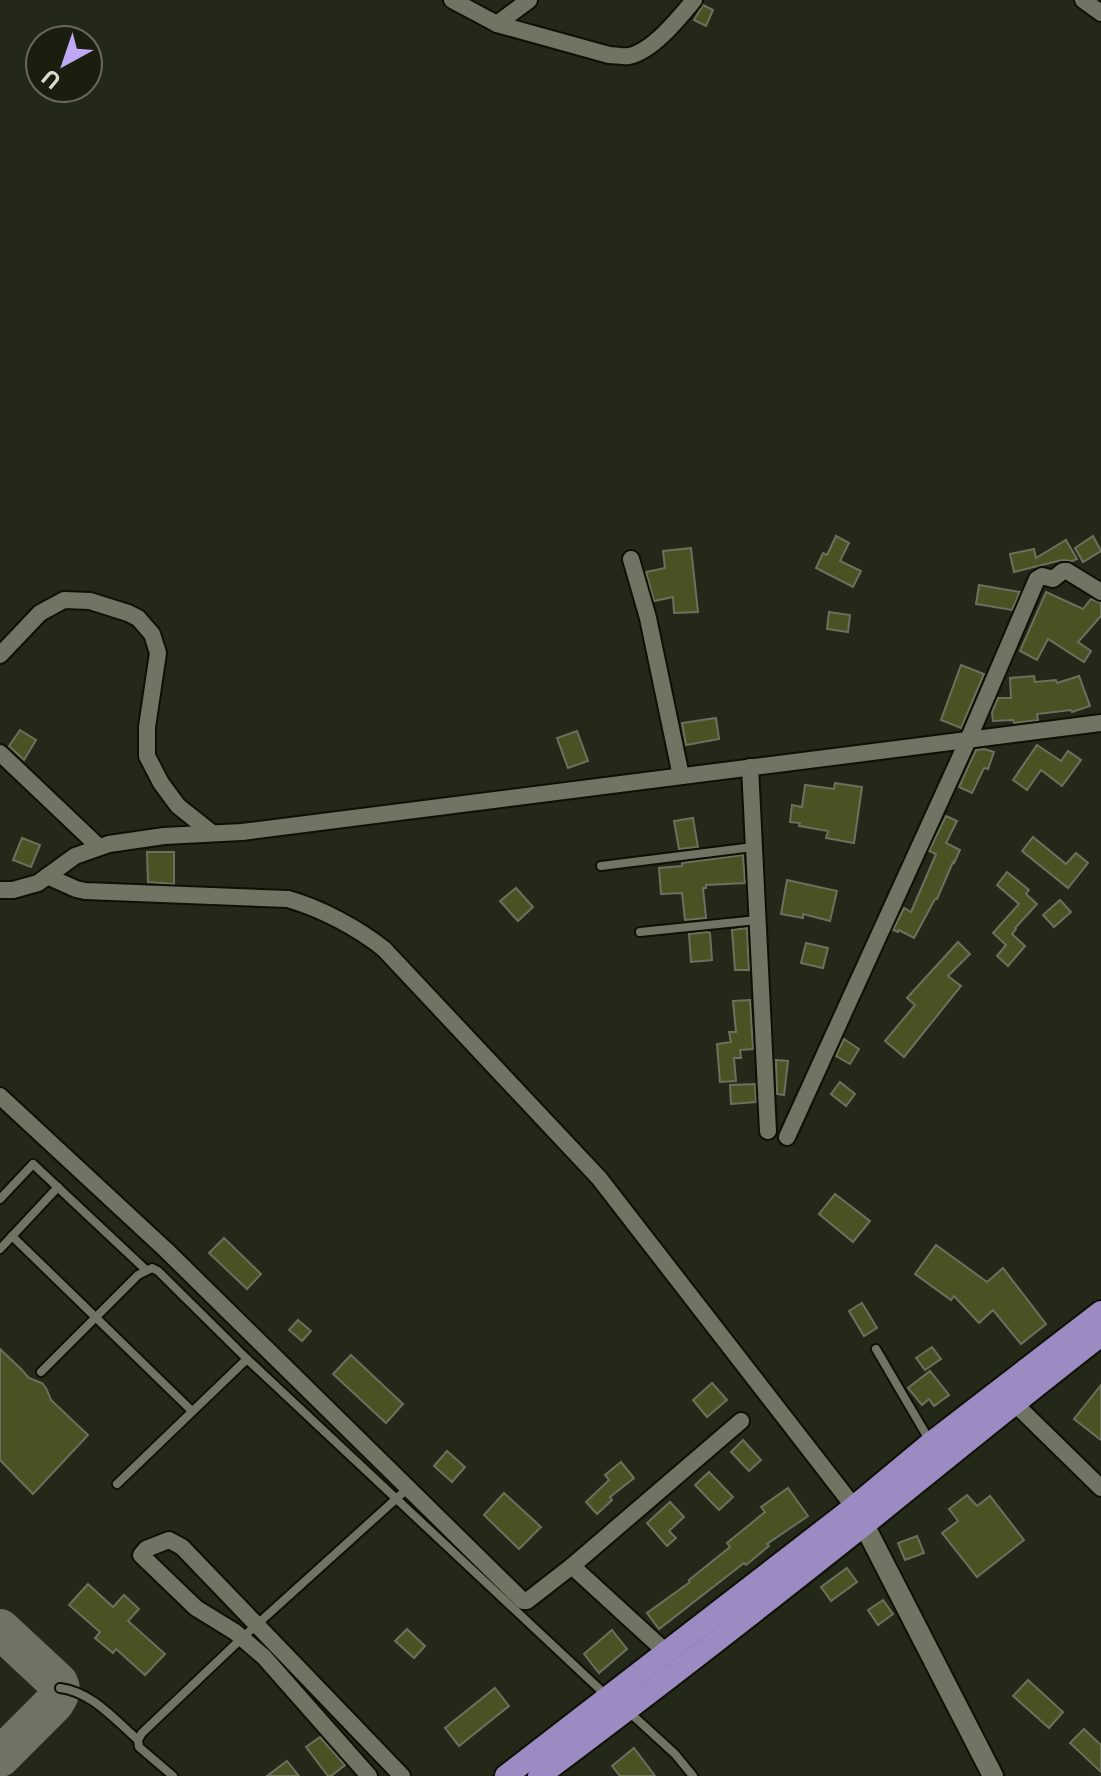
<svg xmlns="http://www.w3.org/2000/svg" width="1101" height="1776" font-family="Inter,sans-serif">
  <style>
    .lines { fill: none; stroke-linecap: round; stroke-linejoin: round }
    .taxiway { stroke: #6f7265; stroke-width: 40 }
    .building { fill: #495222; stroke: #6c705f; stroke-width: 2 }
    .service-casing { stroke: #0e1004; stroke-width: 12 }
    .minor-casing { stroke: #0e1004; stroke-width: 20 }
    .tertiary-casing { stroke: #0e1004; stroke-width: 24 }
    .trunk-casing { stroke: #0e1004; stroke-width: 26 }
    .service { stroke: #707463; stroke-width: 8 }
    .minor { stroke: #707463; stroke-width: 16 }
    .tertiary { stroke: #707463; stroke-width: 20 }
    .trunk { stroke: #9c8ac2; stroke-width: 22 }
  </style>
  <rect width="100%" height="100%" fill="#242819"/>
  <g class="lines">
    <!-- taxiway -->
    <path class="taxiway" d="M0,1629L58,1683C62,1691 59,1695 54,1703L0,1757"/>
  </g>
  <!-- building -->
  <g class="building">
    <polygon points="703,5 713,10 706,26 694,20"/>
    <polygon points="836,536 849,543 840,561 861,571 853,587 816,568 823,553 827,555"/>
    <polygon points="1093,536 1101,551 1083,562 1075,548"/>
    <polygon points="1066,540 1077,559 1072,561 1062,560 1014,572 1010,554 1034,549 1036,558"/>
    <polygon points="691,548 698,612 674,613 673,597 654,601 646,572 665,568 663,551"/>
    <polygon points="979,585 1020,592 1012,610 976,604"/>
    <polygon points="1046,592 1083,609 1091,599 1101,603 1101,616 1078,642 1091,651 1084,662 1048,639 1037,660 1020,651"/>
    <polygon points="829,612 850,615 848,632 827,629"/>
    <polygon points="961,665 984,674 961,728 941,720"/>
    <polygon points="1034,676 1035,682 1056,680 1057,683 1079,676 1090,706 1072,712 1071,710 1037,714 1038,720 1014,723 1013,720 993,721 992,712 998,698 1011,698 1010,678"/>
    <polygon points="716,718 719,739 686,745 682,723"/>
    <polygon points="20,730 36,740 24,760 9,746"/>
    <polygon points="577,731 588,761 568,768 557,738"/>
    <polygon points="1037,745 1061,761 1068,751 1081,760 1062,786 1041,770 1027,790 1013,780"/>
    <polygon points="984,749 994,752 988,769 984,768 972,793 959,787 976,750"/>
    <polygon points="835,783 862,787 854,843 826,838 828,831 799,826 800,823 790,822 792,805 802,807 805,785 834,789"/>
    <polygon points="946,816 957,821 946,843 960,850 954,863 953,862 937,899 935,899 914,938 899,930 898,932 893,930 904,908 911,912 936,854 929,851"/>
    <polygon points="693,818 698,847 679,849 674,821"/>
    <polygon points="1033,837 1066,864 1076,853 1088,863 1068,888 1022,851"/>
    <polygon points="22,838 40,845 31,867 13,860"/>
    <polygon points="147,852 174,852 174,884 148,882"/>
    <polygon points="743,855 745,883 706,885 706,888 703,888 706,918 685,920 682,893 661,894 659,868 682,866 682,863"/>
    <polygon points="1007,872 1029,890 1026,894 1037,904 1015,928 1016,929 1012,934 1025,946 1008,966 997,956 1006,945 993,933 1019,904 997,885"/>
    <polygon points="787,880 837,891 830,921 803,914 803,918 781,914"/>
    <polygon points="516,888 533,907 518,921 500,901"/>
    <polygon points="1060,900 1071,912 1054,927 1043,915"/>
    <polygon points="747,928 749,970 735,970 732,930"/>
    <polygon points="707,932 710,933 712,960 691,962 689,934"/>
    <polygon points="958,942 970,954 948,976 961,986 904,1057 885,1041 915,1005 907,998"/>
    <polygon points="806,943 828,948 823,968 801,963"/>
    <polygon points="750,1000 753,1049 740,1050 741,1058 734,1058 736,1081 720,1082 717,1044 731,1042 729,1032 736,1032 733,1001"/>
    <polygon points="844,1039 859,1049 850,1064 836,1056"/>
    <polygon points="776,1060 788,1061 784,1095 777,1094"/>
    <polygon points="840,1082 855,1094 846,1106 831,1094"/>
    <polygon points="755,1084 756,1102 731,1104 730,1085"/>
    <polygon points="835,1194 870,1221 853,1242 819,1214"/>
    <polygon points="224,1238 261,1274 247,1289 209,1253"/>
    <polygon points="936,1245 987,1282 1003,1268 1046,1324 1021,1344 993,1310 979,1323 954,1296 951,1300 915,1274"/>
    <polygon points="862,1303 877,1328 864,1336 849,1311"/>
    <polygon points="298,1320 311,1331 302,1341 289,1330"/>
    <polygon points="932,1347 941,1359 925,1370 916,1358"/>
    <polygon points="0,1349 20,1368 29,1378 42,1383 46,1388 51,1400 88,1435 33,1494 0,1460"/>
    <polygon points="351,1355 403,1404 386,1423 333,1374"/>
    <polygon points="930,1371 949,1395 934,1406 929,1399 922,1405 908,1388"/>
    <polygon points="712,1383 727,1400 707,1417 693,1400"/>
    <polygon points="1101,1385 1101,1440 1074,1419"/>
    <polygon points="743,1440 761,1460 749,1471 731,1452"/>
    <polygon points="447,1451 465,1467 452,1482 434,1466"/>
    <polygon points="621,1462 634,1478 610,1497 612,1500 597,1514 586,1502 609,1480 605,1475"/>
    <polygon points="709,1472 733,1497 719,1510 695,1485"/>
    <polygon points="788,1488 808,1516 767,1544 769,1546 746,1565 744,1563 659,1629 647,1613 690,1582 689,1580 730,1547 727,1543 765,1512 761,1507"/>
    <polygon points="504,1493 541,1527 519,1549 484,1515"/>
    <polygon points="967,1495 977,1506 990,1496 1024,1540 977,1577 942,1533 958,1521 949,1509"/>
    <polygon points="670,1502 684,1517 669,1531 676,1538 667,1546 647,1523"/>
    <polygon points="917,1536 924,1553 905,1560 898,1543"/>
    <polygon points="847,1568 857,1582 831,1601 821,1587"/>
    <polygon points="88,1584 113,1607 124,1595 139,1609 128,1621 165,1654 145,1675 116,1649 113,1653 95,1638 100,1632 69,1605"/>
    <polygon points="883,1600 893,1614 878,1625 868,1610"/>
    <polygon points="407,1629 425,1646 414,1658 395,1641"/>
    <polygon points="612,1630 627,1649 599,1673 584,1654"/>
    <polygon points="1028,1680 1063,1712 1049,1728 1013,1696"/>
    <polygon points="495,1688 509,1706 459,1746 445,1728"/>
    <polygon points="1084,1729 1101,1745 1101,1772 1070,1743"/>
    <polygon points="320,1737 345,1765 331,1776 328,1776 306,1747"/>
    <polygon points="634,1748 655,1776 620,1776 612,1766"/>
    <polygon points="287,1761 299,1776 267,1776"/>
  </g>
  <g class="lines">
    <!-- service casing -->
    <g class="service-casing">
      <g id="service">
        <polyline points="601,866 753,847"/>
        <polyline points="640,932 757,920"/>
        <polyline points="0,1199 33,1164 146,1270"/>
        <polyline points="12,1236 192,1411"/>
        <polyline points="0,1249 58,1187"/>
        <polyline points="876,1349 931,1443"/>
        <polyline points="41,1372 138,1275 152,1268 158,1271 247,1359"/>
        <polyline points="117,1484 247,1359 608,1697"/>
        <path d="M60,1688C92,1692 114,1719 138,1740"/>
        <polyline points="629,1712 675,1754 693,1776"/>
        <polyline points="173,1776 139,1747 138,1740 142,1733 242,1638 407,1489"/>
      </g>
    </g>
    <!-- minor casing -->
    <g class="minor-casing">
      <g id="minor">
        <path d="M452,0L497,24L609,55C616,55 623,57 629,56C653,51 679,18 694,0"/>
        <polyline points="1083,0 1101,13"/>
        <polyline points="497,24 529,0"/>
        <polyline points="631,559 648,618 681,776"/>
        <polyline points="0,655 40,613 64,600 90,601 128,613 138,618 152,634 158,653 147,727 147,756 161,783 178,806 212,833"/>
        <polyline points="0,753 99,847"/>
        <polyline points="750,767 768,1131"/>
        <path d="M47,876L76,889L85,891L288,899C320,908 358,928 384,949L599,1178L854,1507"/>
        <polyline points="0,890 13,890 38,883 75,856 109,844 164,836 242,832 1101,723"/>
        <polyline points="0,1096 166,1250 523,1601 527,1601 572,1566 741,1421"/>
        <polyline points="787,1137 968,740 1037,579 1042,576 1053,579 1063,571 1067,571 1101,592"/>
        <polyline points="1008,1397 1101,1488"/>
        <polyline points="572,1566 666,1652"/>
        <polyline points="369,1776 264,1657 235,1632 196,1608 141,1555 146,1549 169,1540 182,1547 402,1776"/>
      </g>
    </g>
    <!-- tertiary casing -->
    <g class="tertiary-casing">
      <polyline id="tertiary" points="858,1513 993,1776"/>
    </g>
    <!-- trunk casing -->
    <g class="trunk-casing">
      <g id="trunk">
        <polyline points="506,1776 854,1507 931,1443 1101,1312"/>
        <path d="M539,1776C649,1694 757,1610 865,1524C943,1461 1021,1397 1101,1335"/>
      </g>
    </g>
    <!-- service -->
    <use href="#service" class="service"/>
    <!-- minor -->
    <use href="#minor" class="minor"/>
    <!-- tertiary -->
    <use href="#tertiary" class="tertiary"/>
    <!-- trunk -->
    <use href="#trunk" class="trunk"/>
  </g>
  <!-- north arrow -->
  <g transform="translate(64 64) rotate(220)"><circle r="38" fill="#1b1e0f" stroke="#676a5d" stroke-width="2"/>
  <path d="M0-6L14 30L0 20L-14 30Z" fill="#c0a8f4"/>
  <text y="-12" font-size="22" font-weight="bold" text-anchor="middle" fill="#d9dbd1">U</text>
  </g>
</svg>
